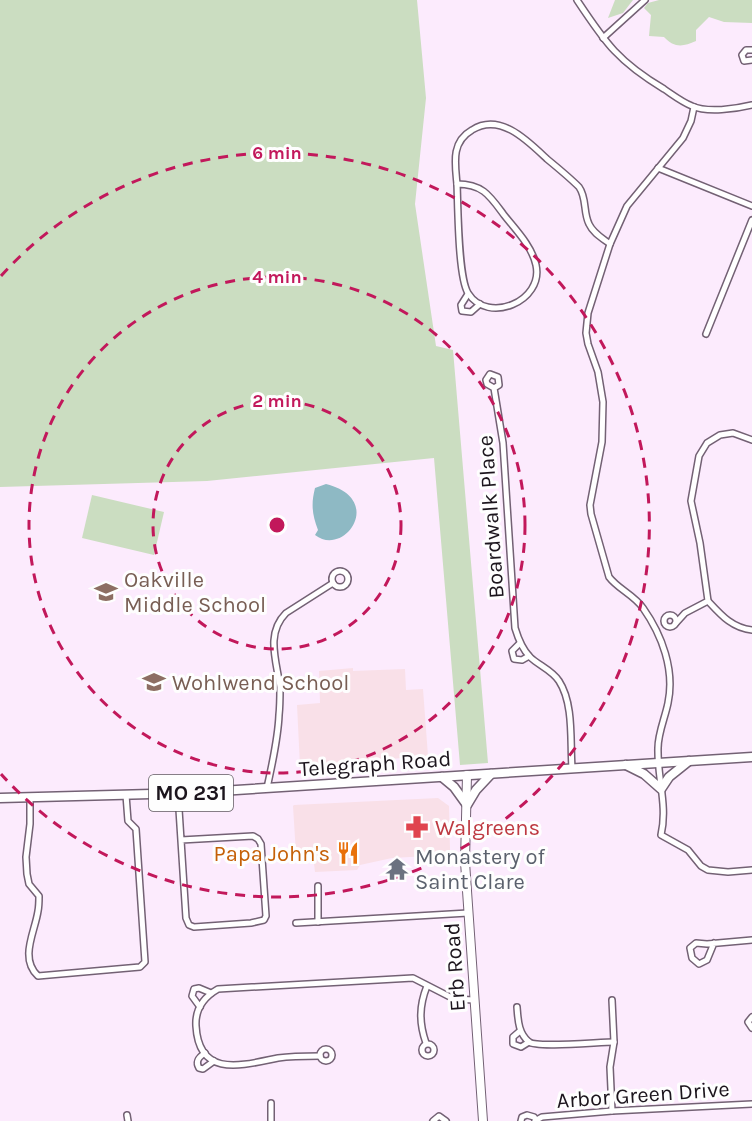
<svg xmlns="http://www.w3.org/2000/svg" width="752" height="1121" font-family="Karla,sans-serif">
  <style>
    .commercial { fill: #f9e0e8 }
    .green { fill: #cbddc1 }
    .water { fill: #8eb9c4 }
    .lines { fill: none; stroke-linecap: round; stroke-linejoin: round }
    .street-casing { stroke: #736174; stroke-width: 8 }
    .secondary-casing { stroke: #736174; stroke-width: 10 }
    .primary-casing { stroke: #736174; stroke-width: 11 }
    .street { stroke: #fff; stroke-width: 5 }
    .secondary { stroke: #fff; stroke-width: 8 }
    .primary { stroke: #fff; stroke-width: 8 }
    .ring { fill: none; stroke: #c2185b; stroke-width: 3; stroke-dasharray: 10 8 }
    .labels { text-anchor: middle; stroke-width: 6; stroke-linejoin: round; paint-order: stroke }
    .shield { fill: #fefefe; stroke: #605b60; stroke-width: 1.5 }
    .shield-label { font-size: 21px; font-weight: bold; fill: #1c151d }
    .street-label { font-size: 22px; fill: #1c151d; stroke: #fefefe }
    .education-label { font-size: 22px; fill: #785e54; stroke: #fefefe; text-anchor: start }
    .health-label { font-size: 22px; fill: #be3a42; stroke: #fefefe; text-anchor: start }
    .food-label { font-size: 22px; fill: #c56008; stroke: #fefefe; text-anchor: end }
    .worship-label { font-size: 22px; fill: #5b616d; stroke: #fefefe; text-anchor: start }
    .centre { fill: #c2185b; stroke: #fefefe; stroke-width: 3 }
    .ring-label { font-size: 18px; text-anchor: middle; font-weight: bold; fill: #c2185b; stroke: #fefefe; stroke-width: 6; stroke-linejoin: round; paint-order: stroke }
  </style>
  <rect width="100%" height="100%" fill="#fcebfd"/>
  <!-- commercial -->
  <g class="commercial">
    <polygon points="353,668 353,671 405,669 406,690 423,689 428,756 300,766 297,705 320,703 319,671"/>
    <polygon points="438,798 449,806 450,850 446,855 392,858 360,865 357,870 315,872 313,855 296,854 293,806 294,805"/>
  </g>
  <!-- green -->
  <g class="green">
    <polygon points="0,0 417,0 426,98 415,204 436,346 453,350 488,763 460,765 434,458 207,481 0,487"/>
    <polygon points="615,0 633,0 623,13 608,18"/>
    <path d="M659,0H752V23L724,22L709,17L696,30V41C683,47 674,48 664,37L649,36L651,15L644,8L648,3Z"/>
    <polygon points="92,495 164,512 154,555 82,538"/>
  </g>
  <!-- water -->
  <path class="water" d="M326,484C386,499 344,558 315,535L318,530C312,514 311,504 315,488Z"/>
  <g class="lines">
    <!-- street casing -->
    <g class="street-casing">
      <g id="street">
        <path d="M577,0C606,44 619,62 664,89C673,95 682,102 692,106C707,113 736,109 752,105"/>
        <polyline points="603,38 645,0"/>
        <polyline points="752,50 746,50 742,55 744,61 752,60"/>
        <path d="M694,107L691,121L683,138L627,206L610,244L588,313L586,333L588,344L598,372L603,402L602,442L590,505L591,514L609,577C618,589 634,595 643,608C662,635 675,670 668,703C665,718 658,733 658,748C657,777 668,806 661,835L688,850L701,866L708,870L728,872L752,870"/>
        <polyline points="658,168 752,206"/>
        <path d="M457,184C483,184 490,196 504,215C515,229 532,246 536,265C544,301 488,325 468,293C458,277 458,206 457,184Z"/>
        <path d="M457,184C455,163 451,142 472,130C500,112 528,141 547,159C558,168 569,177 579,187C587,198 583,212 589,224C593,233 602,238 610,244"/>
        <polyline points="468,294 461,305 462,311 471,312 480,304"/>
        <polyline points="706,334 752,220"/>
        <path d="M494,388L499,385L498,377L490,374L486,380L487,384L494,388L503,443L515,628C518,638 522,649 530,657C538,665 552,670 559,681C574,704 570,741 572,768"/>
        <circle cx="340" cy="579" r="8"/>
        <path d="M708,601C721,615 732,628 752,630"/>
        <circle cx="670" cy="621" r="6"/>
        <polyline points="675,624 685,613 708,601 700,543 691,501 699,456 707,443 720,435 733,433 752,440"/>
        <polyline points="520,643 512,651 514,659 522,660 529,656"/>
        <path d="M267,788C272,764 278,740 279,715C280,706 280,696 280,687C277,662 265,634 286,613L333,583"/>
        <polyline points="178,794 186,918 189,925 194,927 251,923 264,920 266,916 261,844 258,839 253,836 181,840"/>
        <path d="M30,797V824L26,857L27,874L29,884L39,896C39,901 39,906 38,911C35,932 19,958 38,976L140,967L145,962L136,829L128,821L126,795"/>
        <polyline points="318,886 318,922"/>
        <polyline points="296,923 468,913"/>
        <polyline points="714,943 707,960 699,964 692,958 690,948 696,943 707,944 752,940"/>
        <polyline points="200,1007 192,996 194,989 199,988 211,993"/>
        <path d="M517,1007C518,1019 518,1033 529,1042C537,1048 599,1042 614,1042"/>
        <polyline points="752,1017 748,1022 752,1028"/>
        <polyline points="520,1031 513,1037 513,1044 521,1047 529,1042"/>
        <path d="M426,1043C419,1023 419,1006 427,986"/>
        <circle cx="428" cy="1050" r="6"/>
        <circle cx="326" cy="1055" r="6"/>
        <path d="M205,1053C199,1057 195,1061 199,1068L203,1069L214,1061"/>
        <path d="M320,1056C306,1056 292,1056 278,1058C243,1065 199,1079 196,1026C195,1009 204,997 218,989L413,978L454,999L474,1000"/>
        <polyline points="271,1103 271,1121"/>
        <polyline points="612,1111 610,1067 614,1042 612,1000"/>
        <polyline points="127,1115 128,1121"/>
        <polyline points="433,1121 439,1116 446,1121"/>
        <polyline points="521,1121 522,1117 527,1115 534,1117 536,1120"/>
        <polyline points="535,1121 542,1117 612,1111 752,1104"/>
      </g>
    </g>
    <!-- secondary casing -->
    <g class="secondary-casing">
      <polyline id="secondary" points="467,775 465,862 483,1121"/>
    </g>
    <!-- primary casing -->
    <g class="primary-casing">
      <g id="primary">
        <polyline points="626,765 644,774 661,789 669,777 689,761"/>
        <polyline points="442,777 454,787 467,805 476,790 491,774"/>
        <polyline points="0,798 189,793 752,757"/>
      </g>
    </g>
    <!-- street -->
    <use href="#street" class="street"/>
    <!-- secondary -->
    <use href="#secondary" class="secondary"/>
    <!-- primary -->
    <use href="#primary" class="primary"/>
  </g>
  <!-- distance rings -->
  <g class="ring">
    <circle cx="277" cy="525" r="124"/>
    <circle cx="277" cy="525" r="248"/>
    <path d="M1 276A372 372 0 1 1 1 774"/>
  </g>
  <!-- icons -->
  <defs>
    <g id="school-bare" transform="scale(1.8)"><path d="M0-5L7-2L0 1L-7-2ZM-4 1L0 2.5L4 1V4Q0 6-4 4Z" fill="#8d6e63" stroke="#fefefe" stroke-width="2.5" paint-order="stroke"/></g>
    <g id="pharmacy-bare" transform="scale(1.8)"><path d="M-2-6h4v4h4v4h-4v4h-4v-4h-4v-4h4Z" fill="#e0444e" stroke="#fefefe" stroke-width="2.5" paint-order="stroke"/></g>
    <g id="restaurant-bare" transform="scale(1.8)"><path d="M-5-6h1v4h1v-4h1v4h1v-4h1v5L-1.5 .5V6h-2V.5L-5-1ZM5-6V6H3V1.5H1.5Q1.5-4 5-6Z" fill="#e8710a" stroke="#fefefe" stroke-width="2.5" paint-order="stroke"/></g>
    <g id="temple-bare" transform="scale(1.8)"><path d="M0-6L5-2H3V0L6.5 2.5H4V6H1.5V3h-3V6H-4V2.5H-6.5L-3 0V-2H-5Z" fill="#6b7280" stroke="#fefefe" stroke-width="2.5" paint-order="stroke"/></g>
  </defs>
  <g fill-rule="evenodd">
    <use href="#school-bare" x="106" y="592"/>
    <use href="#school-bare" x="154" y="682"/>
    <use href="#pharmacy-bare" x="417" y="827"/>
    <use href="#restaurant-bare" x="348" y="853"/>
    <use href="#temple-bare" x="397" y="869"/>
  </g>
  <g class="labels">
    <!-- shield labels -->
    <rect class="shield" x="149" y="775" width="84" height="36" rx="4.5"/>
    <g class="shield-label">
      <text x="191" y="800">MO 231</text>
    </g>
    <!-- street labels -->
    <g class="street-label">
      <text transform="translate(490 517) rotate(-94)" y="8">Boardwalk Place</text>
      <text transform="translate(375 763) rotate(-4)" y="8">Telegraph Road</text>
      <text transform="translate(454 967) rotate(-94)" y="8">Erb Road</text>
      <text transform="translate(643 1094) rotate(-4)" y="8">Arbor Green Drive</text>
    </g>
    <!-- education labels -->
    <g class="education-label">
      <text x="124" y="587">Oakville<tspan x="124" dy="25">Middle School</tspan></text>
      <text x="172" y="690">Wohlwend School</text>
    </g>
    <!-- health labels -->
    <g class="health-label">
      <text x="435" y="835">Walgreens</text>
    </g>
    <!-- food labels -->
    <g class="food-label">
      <text x="330" y="861">Papa John's</text>
    </g>
    <!-- worship labels -->
    <g class="worship-label">
      <text x="415" y="864">Monastery of<tspan x="415" dy="25">Saint Clare</tspan></text>
    </g>
  </g>
  <circle cx="277" cy="525" r="9" class="centre"/>
  <g class="ring-label">
    <text x="277" y="159">6 min</text>
    <text x="277" y="283">4 min</text>
    <text x="277" y="407">2 min</text>
  </g>
</svg>
